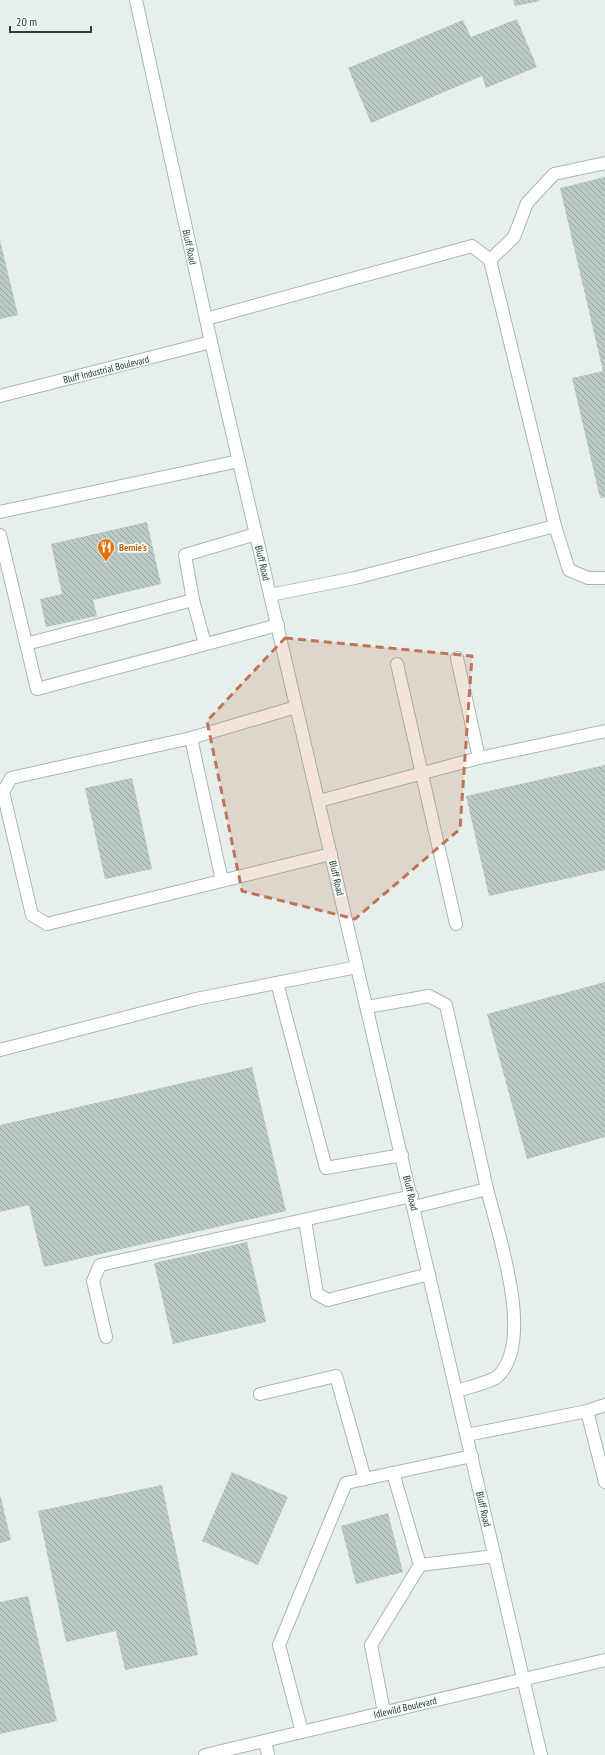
<svg xmlns="http://www.w3.org/2000/svg" width="605" height="1755" font-family="'PT Sans Narrow',sans-serif">
  <style>
    .building { fill: url(#building-back-hatch) }
    .lines { fill: none; stroke-linecap: round; stroke-linejoin: round }
    .lane-casing { stroke: #a8b8b2; stroke-width: 14 }
    .street-casing { stroke: #a8b8b2; stroke-width: 14 }
    .secondary-casing { stroke: #a4bbb3; stroke-width: 14 }
    .lane { stroke: #fff; stroke-width: 12 }
    .street { stroke: #fff; stroke-width: 12 }
    .secondary { stroke: #fff; stroke-width: 12 }
    .marked { fill: #c07456; fill-opacity: 0.2; stroke: #c07456; stroke-width: 3; stroke-dasharray: 8 5; stroke-linejoin: round }
    .labels { text-anchor: middle; stroke-width: 3.5; stroke-linejoin: round; paint-order: stroke }
    .street-label { font-size: 10px; fill: #24423a; stroke: #f7fbf9 }
    .food-label { font-size: 10px; font-weight: bold; fill: #c56008; stroke: #f7fbf9; text-anchor: start }
  </style>
  <defs>
    <pattern id="building-back-hatch" width="6" height="6" patternUnits="userSpaceOnUse"><rect width="6" height="6" fill="#bbcac4"/><path d="M-1 5l2 2M0 0l6 6M5-1l2 2" fill="none" stroke="#98a6a0"/></pattern>
  </defs>
  <rect width="100%" height="100%" fill="#e6efeb"/>
  <!-- building -->
  <g class="building">
    <polygon points="513,0 539,0 540,1 515,6"/>
    <polygon points="517,19 537,67 486,88 482,76 371,123 348,68 463,20 471,37"/>
    <polygon points="605,177 605,497 600,498 572,378 603,371 560,188"/>
    <polygon points="0,240 18,315 0,319"/>
    <polygon points="147,522 161,584 93,600 97,616 46,627 40,599 62,594 51,544"/>
    <polygon points="605,765 605,870 489,896 466,796"/>
    <polygon points="132,778 152,869 105,879 85,788"/>
    <polygon points="605,982 605,1137 527,1159 487,1014"/>
    <polygon points="252,1067 286,1211 44,1267 29,1205 0,1212 0,1125"/>
    <polygon points="247,1242 266,1322 173,1344 154,1263"/>
    <polygon points="232,1472 288,1497 258,1565 202,1541"/>
    <polygon points="162,1485 198,1655 125,1670 116,1631 66,1642 38,1511"/>
    <polygon points="0,1494 11,1540 0,1543"/>
    <polygon points="388,1513 403,1572 356,1584 341,1526"/>
    <polygon points="28,1596 57,1721 0,1734 0,1602"/>
  </g>
  <g class="lines">
    <!-- lane casing -->
    <g class="lane-casing">
      <g id="lane">
        <polyline points="490,260 514,237 527,203 554,174 605,163"/>
        <polyline points="206,319 472,246 490,260 555,526 355,578 270,595"/>
        <polyline points="0,512 239,461"/>
        <polyline points="555,526 569,570 588,578 605,578"/>
        <polyline points="0,535 37,689 278,625"/>
        <polyline points="26,644 193,600"/>
        <polyline points="205,644 193,600 185,555 256,534"/>
        <polyline points="397,664 456,924"/>
        <polyline points="296,707 191,738 11,778 3,792 32,915 47,924 331,854"/>
        <polyline points="191,738 222,881"/>
        <polyline points="479,758 605,731"/>
        <polyline points="319,801 479,758 457,658"/>
        <polyline points="277,983 326,1168 402,1155"/>
        <polyline points="367,1007 429,996 446,1005 487,1189 414,1207"/>
        <polyline points="0,1050 196,999 357,967"/>
        <polyline points="305,1220 317,1294 328,1300 429,1274"/>
        <polyline points="106,1337 93,1281 100,1265 412,1196"/>
        <path d="M457,1391C466,1388 490,1382 497,1377C536,1342 498,1234 487,1189"/>
        <polyline points="260,1394 336,1376 365,1479"/>
        <polyline points="587,1411 605,1405"/>
        <polyline points="467,1435 587,1411 605,1482"/>
        <polyline points="393,1473 420,1565"/>
        <polyline points="384,1712 371,1645 420,1565 495,1556"/>
        <polyline points="302,1732 279,1645 346,1483 472,1456"/>
        <polyline points="265,1741 268,1755"/>
      </g>
    </g>
    <!-- street casing -->
    <g class="street-casing">
      <g id="street">
        <polyline points="0,396 211,342"/>
        <polyline points="205,1755 605,1660"/>
      </g>
    </g>
    <!-- secondary casing -->
    <g class="secondary-casing">
      <polyline id="secondary" points="136,0 211,342 541,1755"/>
    </g>
    <!-- lane -->
    <use href="#lane" class="lane"/>
    <!-- street -->
    <use href="#street" class="street"/>
    <!-- secondary -->
    <use href="#secondary" class="secondary"/>
  </g>
  <!-- marked area -->
  <path class="marked" d="M285,638L472,656L460,829L355,919L242,891L207,721Z"/>
  <!-- icons -->
  <defs>
    <g id="restaurant-pin" transform="scale(0.9)"><path d="M0 17L-7.5 6A9.5 9.5 0 1 1 7.5 6Z" fill="#e8710a" stroke="#f7fbf9"/><path d="M-5-6h1v4h1v-4h1v4h1v-4h1v5L-1.5 .5V6h-2V.5L-5-1ZM5-6V6H3V1.5H1.5Q1.5-4 5-6Z" fill="#fff"/></g>
  </defs>
  <g fill-rule="evenodd">
    <use href="#restaurant-pin" x="106" y="547"/>
  </g>
  <g class="labels">
    <!-- street labels -->
    <g class="street-label">
      <text transform="translate(190 247) rotate(78)" y="4">Bluff Road</text>
      <text transform="translate(106 369) rotate(-14)" y="4">Bluff Industrial Boulevard</text>
      <text transform="translate(263 563) rotate(77)" y="4">Bluff Road</text>
      <text transform="translate(337 878) rotate(77)" y="4">Bluff Road</text>
      <text transform="translate(411 1193) rotate(77)" y="4">Bluff Road</text>
      <text transform="translate(484 1509) rotate(77)" y="4">Bluff Road</text>
      <text transform="translate(405 1707) rotate(-13)" y="4">Idlewild Boulevard</text>
    </g>
    <!-- food labels -->
    <g class="food-label">
      <text x="119" y="551">Bernie's</text>
    </g>
  </g>
  <!-- scale -->
  <path d="M10 26v6h81v-6" fill="none" stroke="#24423a" stroke-width="2"/>
  <text x="16" y="26" font-size="12" fill="#24423a" stroke="#f7fbf9" stroke-width="3" paint-order="stroke">20 m</text>
</svg>
